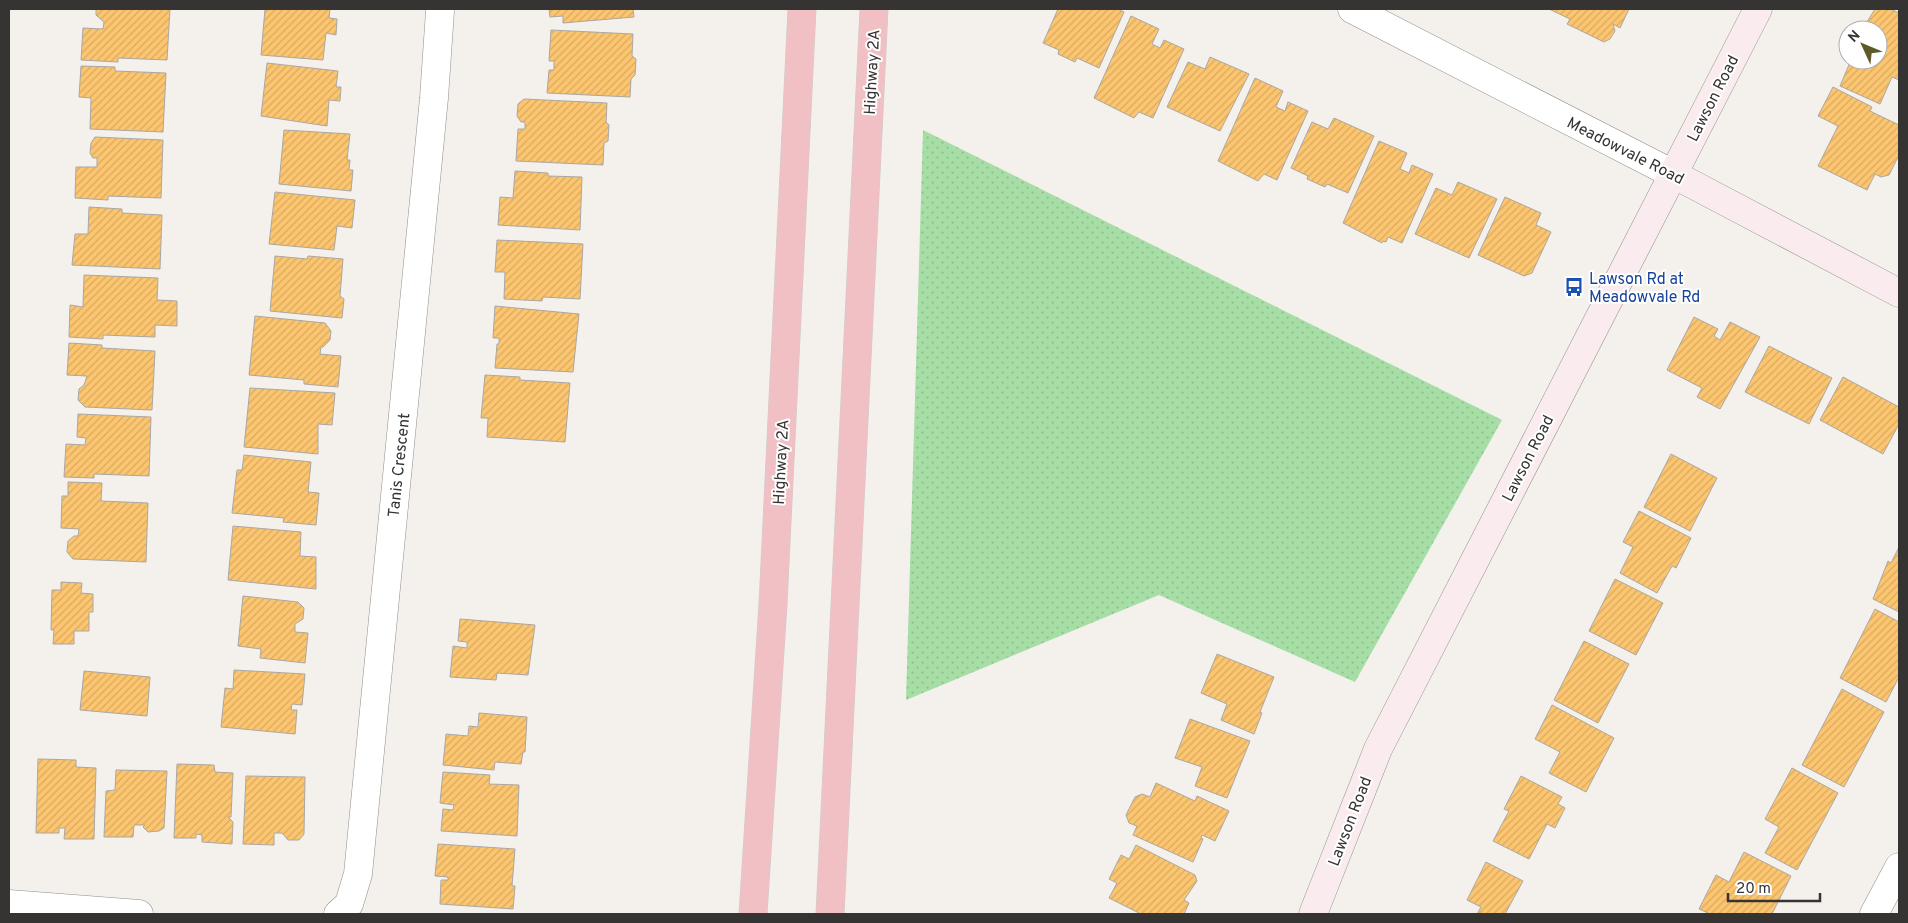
<svg xmlns="http://www.w3.org/2000/svg" width="1908" height="923" font-family="Overpass,sans-serif">
  <style>
    .grass { fill: url(#grass-dots) }
    .building { fill: url(#building-hatch); stroke: #aaa7a3 }
    .lines { fill: none; stroke-linecap: round; stroke-linejoin: round }
    .street-casing { stroke: #918f8b; stroke-width: 29 }
    .secondary-casing { stroke: #918f8b; stroke-width: 29 }
    .highway-casing { stroke: #cfcece; stroke-width: 29 }
    .street { stroke: #fff; stroke-width: 28 }
    .secondary { stroke: #faecee; stroke-width: 28 }
    .highway { stroke: #f0c0c5; stroke-width: 28 }
    .labels { text-anchor: middle; stroke-width: 4; stroke-linejoin: round; paint-order: stroke }
    .street-label { font-size: 16px; fill: #353433; stroke: #fff }
    .transit-label { font-size: 16px; fill: #164399; stroke: #fff; text-anchor: start }
  </style>
  <defs>
    <pattern id="grass-dots" width="8" height="8" patternUnits="userSpaceOnUse" patternTransform="scale(1.25)"><rect width="8" height="8" fill="#a6dea6"/><path d="M2 2h.1M6 6h.1" fill="none" stroke="#90bf8f" stroke-width="1.8" stroke-linecap="round"/></pattern>
    <pattern id="building-hatch" width="6" height="6" patternUnits="userSpaceOnUse" patternTransform="scale(1.25)"><rect width="6" height="6" fill="#fcc56f"/><path d="M-1 1l2-2M0 6l6-6M5 7l2-2" fill="none" stroke="#d9aa61"/></pattern>
  </defs>
  <rect width="100%" height="100%" fill="#f4f1ed"/>
  <!-- grass -->
  <polygon class="grass" points="923,130 1502,420 1355,682 1159,595 906,700"/>
  <!-- building -->
  <g class="building">
    <polygon points="96,9 170,9 167,60 118,58 118,62 81,60 83,28 103,29 104,22 96,15"/>
    <polygon points="265,9 330,9 329,18 337,19 336,35 326,33 323,60 261,55"/>
    <polygon points="549,9 633,9 634,17 563,23 563,16 550,17"/>
    <polygon points="1058,9 1118,9 1124,12 1099,68 1077,58 1075,62 1058,54 1059,50 1043,43"/>
    <polygon points="1549,9 1629,9 1620,28 1613,24 1615,31 1610,39 1604,42 1567,24 1570,19"/>
    <polygon points="1875,9 1890,9 1899,13 1899,80 1892,77 1880,104 1840,86 1851,60 1878,60 1878,30 1862,30"/>
    <polygon points="1131,16 1159,29 1152,44 1160,48 1164,40 1184,49 1153,118 1139,112 1134,118 1094,98"/>
    <polygon points="551,30 633,34 632,56 636,59 635,75 631,79 630,97 547,93 549,70 554,70 554,61 549,61"/>
    <polygon points="1210,57 1249,74 1220,131 1167,107 1188,62 1205,69"/>
    <polygon points="267,63 338,71 336,87 341,87 340,101 329,100 327,126 261,116"/>
    <polygon points="81,66 115,67 115,71 166,73 163,132 90,129 91,98 79,97"/>
    <polygon points="1255,78 1283,91 1276,107 1285,111 1288,102 1308,111 1277,180 1264,174 1258,181 1218,161"/>
    <polygon points="1833,87 1872,107 1870,111 1899,125 1899,155 1889,175 1881,177 1875,174 1867,190 1818,166 1838,126 1818,116"/>
    <polygon points="524,99 607,103 606,122 609,125 608,141 604,143 603,165 516,161 518,129 525,129 525,122 521,122 517,116 518,104"/>
    <polygon points="1334,118 1374,136 1348,193 1327,184 1325,187 1307,179 1308,176 1291,168 1312,122 1328,129"/>
    <polygon points="284,130 350,134 347,160 350,160 349,170 353,170 351,191 279,184"/>
    <polygon points="95,137 163,140 161,198 108,196 108,200 75,198 76,167 97,167 97,158 93,158 90,153 91,143"/>
    <polygon points="1379,141 1407,153 1400,169 1409,173 1412,165 1433,174 1402,243 1388,237 1386,242 1383,241 1382,243 1343,223"/>
    <polygon points="515,171 548,173 548,176 582,177 580,230 498,225 500,197 513,198"/>
    <polygon points="1458,182 1497,199 1469,258 1415,234 1436,188 1452,195"/>
    <polygon points="275,192 355,200 352,228 337,226 334,250 269,244"/>
    <polygon points="1505,197 1541,213 1536,225 1551,232 1532,273 1524,276 1478,255"/>
    <polygon points="89,207 122,209 122,213 162,215 160,269 72,265 75,234 88,234"/>
    <polygon points="497,240 583,244 580,299 543,297 542,301 504,299 505,272 495,272"/>
    <polygon points="275,256 307,259 308,256 343,259 340,296 344,299 342,318 270,311"/>
    <polygon points="84,275 158,278 157,300 177,301 177,326 155,325 155,337 103,335 103,339 69,337 70,305 83,307"/>
    <polygon points="495,306 579,314 573,372 495,368 497,344 499,344 499,338 493,338"/>
    <polygon points="255,316 325,323 331,331 330,340 323,347 321,347 320,354 341,356 338,387 304,384 304,380 249,375"/>
    <polygon points="1694,317 1718,329 1714,336 1720,340 1730,322 1760,337 1720,409 1697,397 1702,388 1667,370"/>
    <polygon points="69,343 102,345 102,348 155,351 152,410 85,407 78,400 79,389 84,385 87,376 67,375"/>
    <polygon points="1769,346 1832,378 1809,424 1745,392"/>
    <polygon points="485,375 520,377 520,380 570,383 565,442 487,437 488,418 481,418"/>
    <polygon points="1843,377 1899,407 1899,424 1883,454 1820,420"/>
    <polygon points="250,388 335,393 332,425 318,424 318,454 244,447"/>
    <polygon points="78,414 151,417 149,476 94,474 94,478 64,477 66,444 85,445 86,438 77,437"/>
    <polygon points="1671,454 1717,478 1690,531 1644,507"/>
    <polygon points="244,455 311,462 308,492 319,493 316,525 283,522 284,518 232,513 237,470 242,470"/>
    <polygon points="68,482 102,483 101,501 148,503 146,562 73,559 67,552 68,541 74,536 78,536 79,529 61,528 62,496 68,496"/>
    <polygon points="1639,511 1691,538 1676,568 1672,566 1657,593 1620,573 1633,547 1623,542"/>
    <polygon points="233,526 301,532 300,556 316,557 316,589 228,580"/>
    <polygon points="1899,547 1899,612 1873,599 1888,561 1891,563"/>
    <polygon points="1615,579 1663,603 1636,655 1589,631"/>
    <polygon points="61,582 82,583 81,593 93,594 93,612 89,612 89,631 74,631 74,644 53,644 54,630 51,630 52,590 61,590"/>
    <polygon points="243,596 298,602 304,608 303,619 295,624 295,632 308,633 305,663 260,658 261,649 238,646"/>
    <polygon points="1875,609 1899,622 1899,677 1886,702 1840,678"/>
    <polygon points="460,619 535,625 528,675 497,673 496,680 450,677 453,646 467,648 467,642 458,641"/>
    <polygon points="1584,641 1629,664 1598,723 1554,700"/>
    <polygon points="1217,654 1274,677 1260,712 1262,713 1254,734 1221,720 1227,704 1201,693"/>
    <polygon points="234,670 305,674 302,705 292,704 291,710 297,710 295,734 221,727 225,688 233,689"/>
    <polygon points="84,671 150,677 147,716 80,710"/>
    <polygon points="1842,689 1884,712 1844,787 1802,765"/>
    <polygon points="1552,705 1614,738 1586,792 1549,773 1560,752 1535,739"/>
    <polygon points="479,713 527,717 525,752 523,752 521,764 495,762 494,770 443,765 446,734 468,736 469,726 478,727"/>
    <polygon points="1190,719 1250,741 1227,798 1195,786 1202,767 1175,758"/>
    <polygon points="38,759 76,760 76,767 96,768 94,839 64,839 65,828 59,828 59,833 36,833"/>
    <polygon points="177,764 214,765 215,772 233,773 231,817 228,817 233,822 232,844 202,842 202,835 196,834 196,838 174,838"/>
    <polygon points="1792,768 1838,793 1797,870 1765,853 1779,827 1765,819"/>
    <polygon points="116,770 167,771 164,828 159,831 148,832 143,827 145,825 134,825 133,837 104,837 106,791 115,790"/>
    <polygon points="443,772 490,775 489,784 519,785 517,836 441,831 443,809 453,810 454,805 440,803"/>
    <polygon points="246,776 305,777 304,834 299,840 288,840 282,833 274,833 274,845 243,844"/>
    <polygon points="1521,776 1562,797 1558,804 1565,808 1555,828 1547,824 1529,859 1493,841 1509,811 1504,809"/>
    <polygon points="1156,783 1195,801 1197,796 1229,811 1215,841 1202,835 1201,838 1203,839 1193,862 1133,835 1137,826 1129,823 1126,815 1135,797 1142,794 1150,797"/>
    <polygon points="438,844 515,849 512,886 515,886 513,909 440,904 441,880 448,880 448,877 435,876"/>
    <polygon points="1136,845 1195,875 1197,881 1184,900 1189,903 1184,914 1141,914 1109,898 1117,883 1109,879 1121,855 1129,859"/>
    <polygon points="1744,852 1791,876 1772,914 1710,914 1699,909 1716,875 1729,882"/>
    <polygon points="1486,862 1523,881 1505,914 1477,914 1481,907 1467,900"/>
  </g>
  <g class="lines">
    <!-- street casing -->
    <g class="street-casing">
      <g id="street">
        <polyline points="1352,9 1673,174"/>
        <polyline points="9,904 139,914"/>
        <polyline points="338,914 349,904 358,874 434,98 440,11"/>
        <polyline points="1874,914 1899,867"/>
      </g>
    </g>
    <!-- secondary casing -->
    <g class="secondary-casing">
      <g id="secondary">
        <polyline points="1673,174 1899,293"/>
        <polyline points="1313,914 1378,749 1758,9"/>
      </g>
    </g>
    <!-- highway casing -->
    <g class="highway-casing">
      <g id="highway">
        <polyline points="753,914 773,604 802,9"/>
        <polyline points="830,914 874,9"/>
      </g>
    </g>
    <!-- street -->
    <use href="#street" class="street"/>
    <!-- secondary -->
    <use href="#secondary" class="secondary"/>
    <!-- highway -->
    <use href="#highway" class="highway"/>
  </g>
  <!-- icons -->
  <defs>
    <g id="bus-bare" transform="scale(1.5)"><path d="M-5-6H5V4H4V6H2V4H-2V6H-4V4H-5ZM-3.5-4V0h7V-4ZM-3.5 1.2v1.5H-2V1.2ZM2 1.2v1.5H3.5V1.2Z" fill="#1a4fb4" stroke="#fff" stroke-width="2.5" paint-order="stroke"/></g>
  </defs>
  <g fill-rule="evenodd">
    <use href="#bus-bare" x="1574" y="287"/>
  </g>
  <g class="labels">
    <!-- street labels -->
    <g class="street-label">
      <text transform="translate(871 72) rotate(-87)" y="6">Highway 2A</text>
      <text transform="translate(1712 98) rotate(-63)" y="6">Lawson Road</text>
      <text transform="translate(1626 150) rotate(27)" y="6">Meadowvale Road</text>
      <text transform="translate(1527 458) rotate(-63)" y="6">Lawson Road</text>
      <text transform="translate(780 462) rotate(-87)" y="6">Highway 2A</text>
      <text transform="translate(398 465) rotate(-84)" y="6">Tanis Crescent</text>
      <text transform="translate(1349 821) rotate(-69)" y="6">Lawson Road</text>
    </g>
    <!-- transit labels -->
    <g class="transit-label">
      <text x="1589" y="284">Lawson Rd at<tspan x="1589" dy="18">Meadowvale Rd</tspan></text>
    </g>
  </g>
  <!-- border -->
  <rect width="1908" height="923" fill="none" stroke="#353433" stroke-width="20"/>
  <!-- north arrow -->
  <g transform="translate(1863 45) rotate(314)"><circle r="24" fill="#ffffff" stroke="#aeaead"/>
  <path d="M0-4L9 19L0 12L-9 19Z" fill="#5d5a27"/>
  <text y="-8" font-size="14" font-weight="bold" text-anchor="middle" fill="#353433">N</text>
  </g>
  <!-- scale -->
  <path d="M1728 893v8h92v-8" fill="none" stroke="#353433" stroke-width="2.5"/>
  <text x="1736" y="893" font-size="15" fill="#353433" stroke="#ffffff" stroke-width="4" paint-order="stroke">20 m</text>
</svg>
